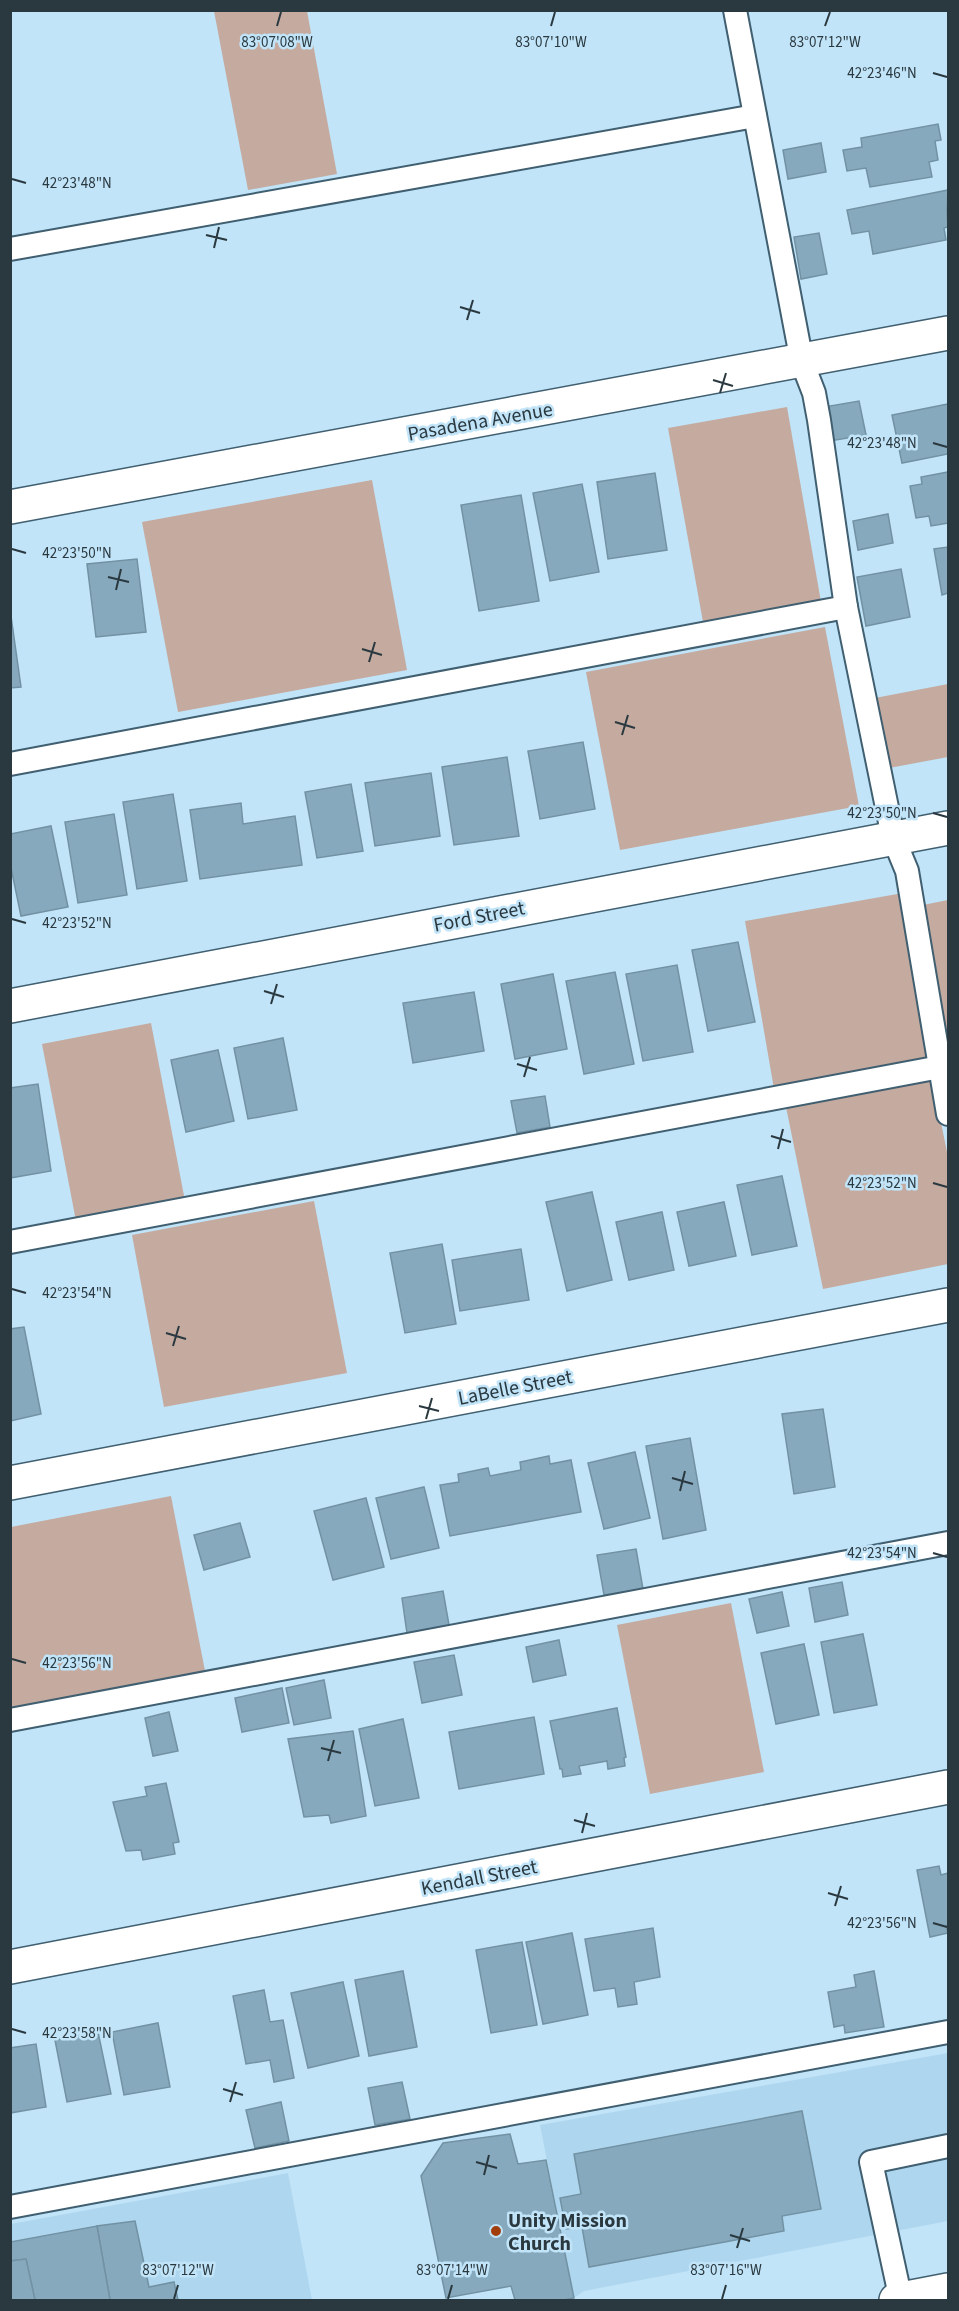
<svg xmlns="http://www.w3.org/2000/svg" width="959" height="2311" font-family="'Source Sans 3',sans-serif">
  <style>
    .built { fill: #aed7ef }
    .green { fill: #c5aa9f }
    .building { fill: #87a9bd; stroke: #7292a4; stroke-width: 1.5 }
    .lines { fill: none; stroke-linecap: round; stroke-linejoin: round }
    .lane-casing { stroke: #405f70; stroke-width: 26 }
    .street-casing { stroke: #405f70; stroke-width: 36 }
    .secondary-casing { stroke: #405f70; stroke-width: 36 }
    .lane { stroke: #fff; stroke-width: 22 }
    .street { stroke: #fff; stroke-width: 33 }
    .secondary { stroke: #fff; stroke-width: 33 }
    .ticks { fill: none; stroke: #2a383f; stroke-width: 2 }
    .poi-dot { fill: #a23e0b; stroke: #c1e4f8; stroke-width: 2 }
    .labels { text-anchor: middle; stroke-width: 5; stroke-linejoin: round; paint-order: stroke }
    .street-label { font-size: 20px; fill: #2a383f; stroke: #c1e4f8 }
    .poi-label { font-size: 20px; font-weight: bold; fill: #2a383f; stroke: #c1e4f8; text-anchor: start }
    .ticks-label { font-size: 15px; text-anchor: middle; fill: #2a383f; stroke: #c1e4f8; stroke-width: 5; stroke-linejoin: round; paint-order: stroke }
  </style>
  <rect width="100%" height="100%" fill="#c1e4f8"/>
  <!-- built -->
  <g class="built">
    <polygon points="948,2053 948,2221 584,2291 574,2298 540,2125"/>
    <polygon points="288,2173 312,2300 11,2300 11,2224"/>
  </g>
  <!-- green -->
  <g class="green">
    <polygon points="214,11 307,11 337,174 248,190"/>
    <polygon points="787,407 821,602 703,622 668,428"/>
    <polygon points="372,480 407,670 178,712 142,522"/>
    <polygon points="825,627 859,806 620,850 586,672"/>
    <polygon points="948,684 948,757 889,768 875,698"/>
    <polygon points="903,893 933,1061 774,1089 745,921"/>
    <polygon points="948,900 948,1048 923,905"/>
    <polygon points="151,1023 185,1201 76,1221 42,1044"/>
    <polygon points="932,1078 948,1157 948,1264 823,1289 786,1107"/>
    <polygon points="314,1201 347,1373 164,1407 132,1235"/>
    <polygon points="171,1496 205,1671 11,1709 11,1527"/>
    <polygon points="731,1603 764,1772 650,1794 617,1625"/>
  </g>
  <!-- building -->
  <g class="building">
    <polygon points="938,124 941,140 935,141 938,160 929,162 932,177 870,187 866,168 847,171 843,150 862,147 861,138"/>
    <polygon points="821,143 826,172 788,179 783,150"/>
    <polygon points="948,190 947,211 948,227 944,228 946,240 873,254 869,231 852,234 847,210"/>
    <polygon points="819,233 827,274 801,279 794,237"/>
    <polygon points="859,401 866,435 830,441 824,407"/>
    <polygon points="948,404 948,454 902,463 892,415"/>
    <polygon points="948,472 948,523 931,526 929,516 916,518 910,486 922,484 921,477"/>
    <polygon points="655,473 667,550 608,559 597,482"/>
    <polygon points="582,484 599,572 550,581 533,493"/>
    <polygon points="521,495 539,601 479,611 461,505"/>
    <polygon points="888,514 893,543 858,550 853,521"/>
    <polygon points="948,547 948,593 942,595 934,549"/>
    <polygon points="137,559 146,632 96,637 87,564"/>
    <polygon points="901,569 910,617 866,626 857,577"/>
    <polygon points="10,609 21,687 10,688"/>
    <polygon points="583,742 595,809 540,819 528,751"/>
    <polygon points="507,757 519,836 454,845 442,767"/>
    <polygon points="431,773 440,836 375,846 365,783"/>
    <polygon points="351,784 363,851 317,858 305,792"/>
    <polygon points="173,794 187,881 137,889 123,802"/>
    <polygon points="241,803 243,824 295,816 302,865 200,879 190,810"/>
    <polygon points="114,814 127,895 78,903 65,822"/>
    <polygon points="51,826 68,907 21,916 10,863 10,834"/>
    <polygon points="738,942 755,1022 708,1031 692,950"/>
    <polygon points="677,965 693,1052 643,1061 626,974"/>
    <polygon points="615,972 634,1064 584,1074 566,981"/>
    <polygon points="553,974 567,1049 515,1059 501,984"/>
    <polygon points="474,992 484,1051 413,1063 403,1003"/>
    <polygon points="283,1038 297,1110 248,1119 234,1048"/>
    <polygon points="218,1050 234,1121 186,1132 171,1060"/>
    <polygon points="38,1084 51,1171 10,1178 10,1088"/>
    <polygon points="545,1096 550,1127 517,1133 511,1101"/>
    <polygon points="782,1176 797,1246 752,1255 737,1185"/>
    <polygon points="592,1192 612,1280 567,1291 546,1202"/>
    <polygon points="724,1202 736,1256 689,1266 677,1212"/>
    <polygon points="662,1212 674,1270 629,1280 616,1222"/>
    <polygon points="442,1244 456,1324 405,1333 390,1253"/>
    <polygon points="521,1249 529,1300 460,1311 452,1260"/>
    <polygon points="24,1327 41,1414 10,1421 10,1329"/>
    <polygon points="823,1409 835,1487 794,1494 782,1414"/>
    <polygon points="690,1438 706,1530 663,1539 646,1446"/>
    <polygon points="635,1452 650,1518 604,1529 588,1463"/>
    <polygon points="549,1456 550,1464 571,1460 581,1512 450,1536 440,1485 459,1482 458,1474 488,1468 490,1476 521,1470 520,1462"/>
    <polygon points="424,1487 439,1548 391,1559 376,1498"/>
    <polygon points="366,1498 384,1567 333,1580 314,1511"/>
    <polygon points="240,1523 250,1557 204,1570 194,1535"/>
    <polygon points="636,1549 643,1589 604,1595 597,1555"/>
    <polygon points="842,1582 848,1615 815,1622 809,1588"/>
    <polygon points="443,1591 449,1625 407,1633 402,1598"/>
    <polygon points="782,1592 789,1626 757,1633 749,1599"/>
    <polygon points="863,1634 877,1705 834,1713 821,1642"/>
    <polygon points="559,1640 566,1675 533,1682 526,1647"/>
    <polygon points="804,1644 819,1715 776,1724 761,1653"/>
    <polygon points="454,1655 462,1695 422,1703 414,1662"/>
    <polygon points="324,1680 331,1718 294,1725 286,1688"/>
    <polygon points="282,1688 289,1723 242,1732 235,1698"/>
    <polygon points="617,1708 626,1757 624,1758 625,1766 608,1769 607,1761 579,1766 581,1774 563,1777 562,1769 560,1769 550,1721"/>
    <polygon points="169,1712 178,1751 153,1756 145,1718"/>
    <polygon points="534,1717 544,1774 459,1789 449,1732"/>
    <polygon points="403,1719 419,1798 375,1806 359,1729"/>
    <polygon points="353,1731 366,1816 331,1823 329,1815 304,1817 288,1739"/>
    <polygon points="166,1783 179,1842 173,1843 175,1854 143,1860 141,1850 126,1851 113,1802 147,1796 145,1787"/>
    <polygon points="939,1866 941,1875 948,1873 948,1925 946,1926 948,1933 930,1937 917,1870"/>
    <polygon points="653,1928 660,1977 634,1982 637,2004 618,2007 615,1988 594,1991 585,1939"/>
    <polygon points="572,1933 588,2015 543,2024 526,1942"/>
    <polygon points="522,1942 537,2025 491,2033 476,1950"/>
    <polygon points="403,1971 417,2047 369,2056 355,1980"/>
    <polygon points="874,1971 884,2027 845,2033 844,2025 834,2027 828,1992 856,1987 854,1975"/>
    <polygon points="343,1982 359,2056 308,2068 291,1993"/>
    <polygon points="264,1990 270,2022 283,2020 294,2078 274,2082 270,2060 246,2064 233,1996"/>
    <polygon points="158,2023 170,2087 124,2095 112,2032"/>
    <polygon points="98,2032 111,2094 67,2102 55,2040"/>
    <polygon points="36,2044 46,2107 10,2113 10,2048"/>
    <polygon points="402,2082 410,2119 375,2125 368,2088"/>
    <polygon points="281,2102 289,2141 255,2148 246,2110"/>
    <polygon points="802,2111 821,2209 782,2216 784,2231 589,2267 582,2227 566,2229 560,2198 581,2194 574,2154"/>
    <polygon points="510,2134 518,2164 546,2160 574,2298 564,2300 515,2300 511,2286 446,2298 421,2176 443,2143"/>
    <polygon points="135,2221 149,2287 174,2282 178,2300 110,2300 97,2226"/>
    <polygon points="97,2226 110,2300 35,2300 26,2259 10,2261 10,2242"/>
    <polygon points="26,2259 35,2300 10,2300 10,2261"/>
  </g>
  <g class="lines">
    <!-- lane casing -->
    <g class="lane-casing">
      <g id="lane">
        <polyline points="735,10 802,362 814,393 819,420 846,607 893,837 907,871 948,1114"/>
        <polyline points="10,249 755,116"/>
        <polyline points="10,764 846,607"/>
        <polyline points="10,1242 940,1067"/>
        <polyline points="10,1720 948,1543"/>
        <polyline points="10,2207 948,2032"/>
        <polyline points="901,2300 871,2162 948,2146"/>
      </g>
    </g>
    <!-- street casing -->
    <g class="street-casing">
      <g id="street">
        <polyline points="10,507 948,333"/>
        <polyline points="10,1006 948,828"/>
        <polyline points="10,1483 948,1305"/>
        <polyline points="10,1967 948,1787"/>
      </g>
    </g>
    <!-- secondary casing -->
    <g class="secondary-casing">
      <polyline id="secondary" points="896,2300 948,2290"/>
    </g>
    <!-- lane -->
    <use href="#lane" class="lane"/>
    <!-- street -->
    <use href="#street" class="street"/>
    <!-- secondary -->
    <use href="#secondary" class="secondary"/>
  </g>
  <!-- ticks -->
  <path class="ticks" d="M277,26L281,12M551,26L555,12M825,26L830,12M933,73L947,77M12,179L26,183M206,235L227,240M214,248L219,227M460,307L480,313M467,320L473,300M713,380L733,386M720,393L726,373M933,443L947,447M12,549L26,553M108,577L129,582M116,590L121,569M362,649L382,655M369,662L375,642M615,722L635,728M622,735L628,715M933,813L947,817M12,919L26,923M264,991L284,997M271,1004L277,984M517,1064L537,1070M524,1077L530,1057M771,1136L791,1142M778,1149L783,1129M933,1183L947,1187M12,1289L26,1293M166,1333L186,1339M173,1346L179,1326M419,1406L439,1411M426,1419L432,1398M672,1478L693,1484M680,1491L685,1471M933,1553L947,1557M12,1659L26,1663M321,1748L341,1753M328,1761L334,1740M574,1820L595,1826M582,1833L587,1813M828,1893L848,1899M835,1906L841,1886M933,1923L947,1927M12,2029L26,2033M223,2089L243,2095M230,2102L236,2082M476,2162L497,2168M484,2175L489,2155M730,2235L750,2241M737,2248L743,2228M174,2299L178,2285M448,2299L452,2285M722,2299L726,2285"/>
  <!-- markers -->
  <circle class="poi-dot" cx="496" cy="2231" r="6"/>
  <g class="labels">
    <!-- street labels -->
    <g class="street-label">
      <text transform="translate(480 421) rotate(-10)" y="7">Pasadena Avenue</text>
      <text transform="translate(479 916) rotate(-11)" y="7">Ford Street</text>
      <text transform="translate(515 1387) rotate(-11)" y="7">LaBelle Street</text>
      <text transform="translate(479 1877) rotate(-11)" y="7">Kendall Street</text>
    </g>
    <!-- poi labels -->
    <g class="poi-label">
      <text x="508" y="2227">Unity Mission<tspan x="508" dy="23">Church</tspan></text>
    </g>
  </g>
  <g class="ticks-label">
    <text x="277" y="47">83°07'08"W</text>
    <text x="551" y="47">83°07'10"W</text>
    <text x="825" y="47">83°07'12"W</text>
    <text x="882" y="78">42°23'46"N</text>
    <text x="77" y="188">42°23'48"N</text>
    <text x="882" y="448">42°23'48"N</text>
    <text x="77" y="558">42°23'50"N</text>
    <text x="882" y="818">42°23'50"N</text>
    <text x="77" y="928">42°23'52"N</text>
    <text x="882" y="1188">42°23'52"N</text>
    <text x="77" y="1298">42°23'54"N</text>
    <text x="882" y="1558">42°23'54"N</text>
    <text x="77" y="1668">42°23'56"N</text>
    <text x="882" y="1928">42°23'56"N</text>
    <text x="77" y="2038">42°23'58"N</text>
    <text x="178" y="2275">83°07'12"W</text>
    <text x="452" y="2275">83°07'14"W</text>
    <text x="726" y="2275">83°07'16"W</text>
  </g>
  <!-- border -->
  <rect width="959" height="2311" fill="none" stroke="#2a383f" stroke-width="24"/>
</svg>
